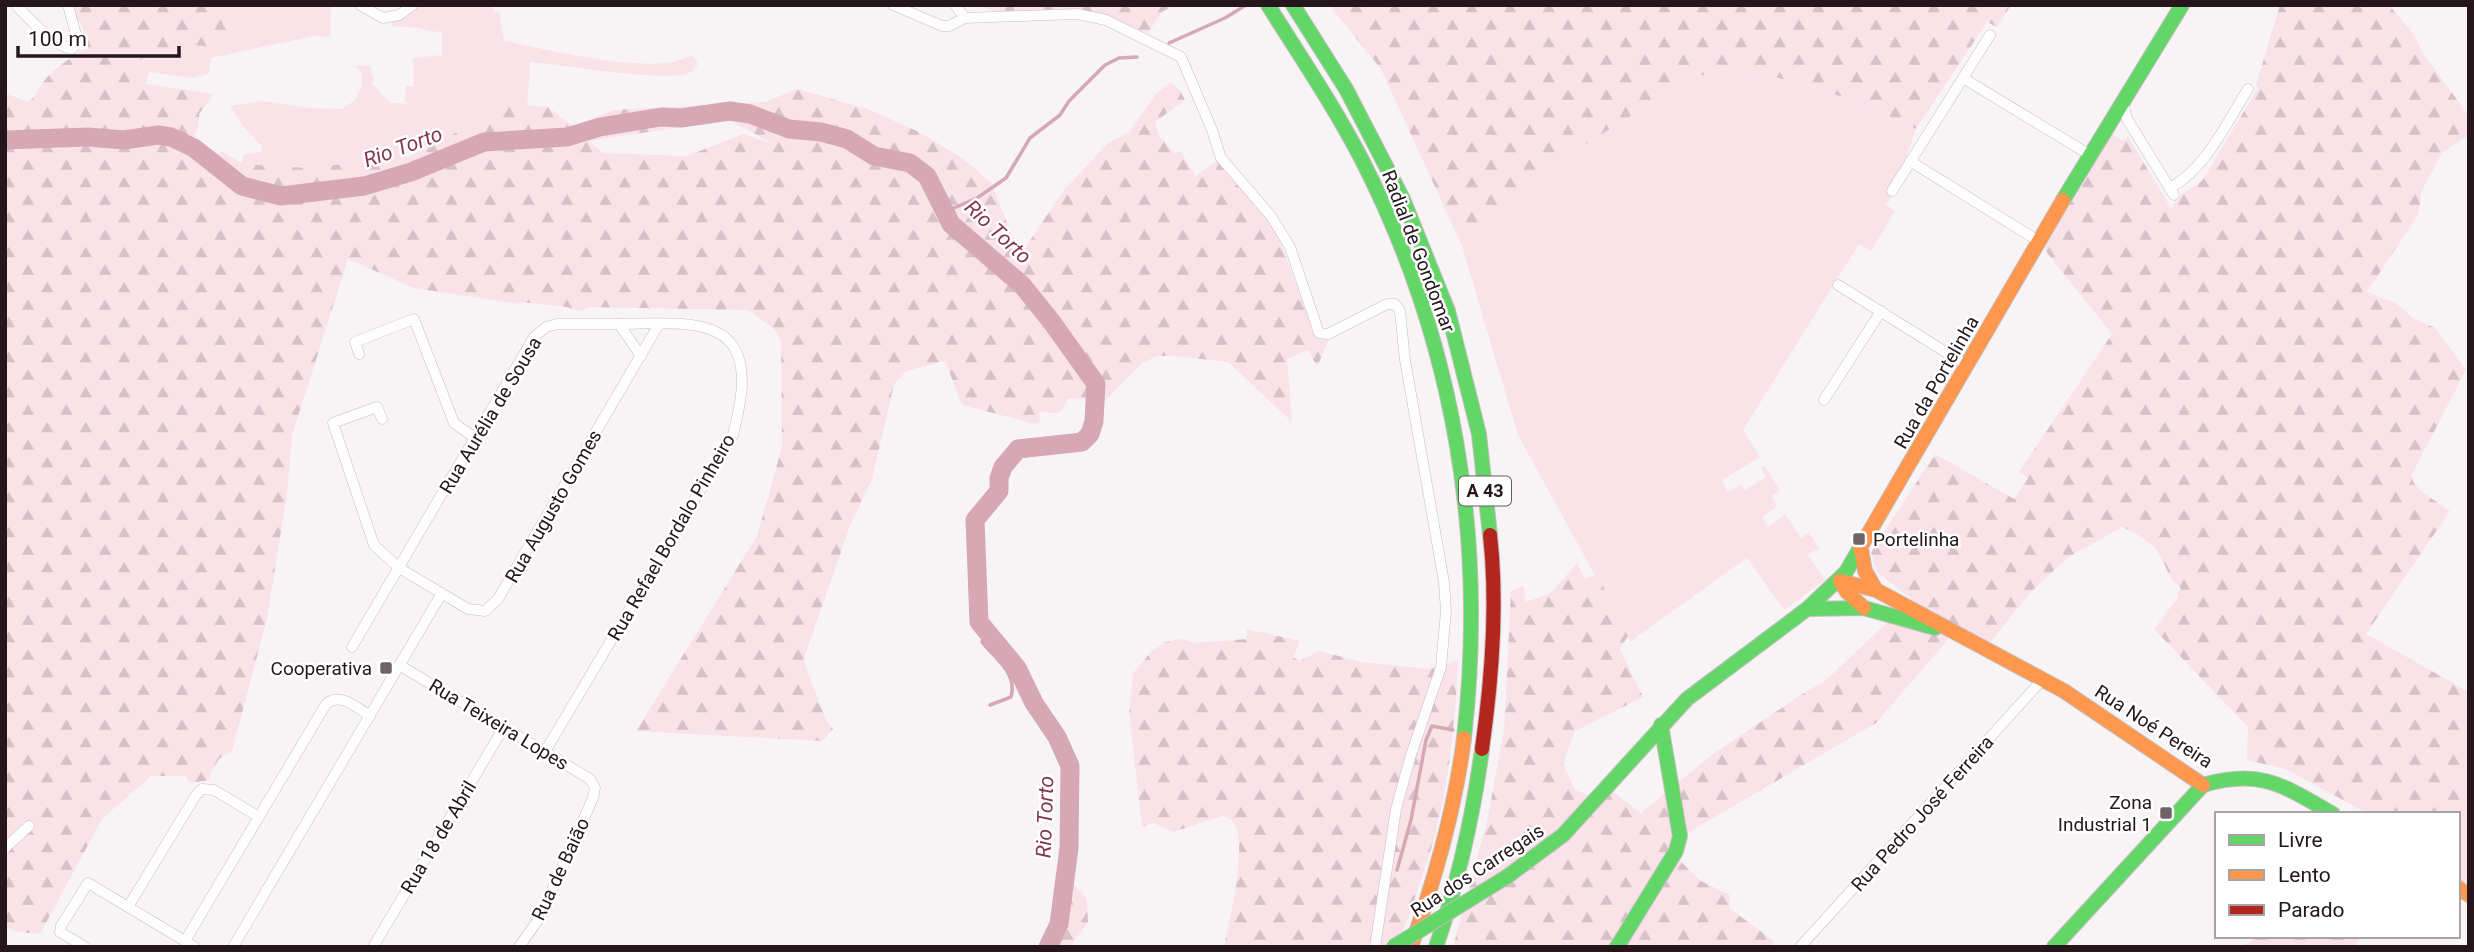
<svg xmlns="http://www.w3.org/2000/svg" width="2474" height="952" font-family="Roboto,sans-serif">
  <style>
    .green { fill: #fae2e9 }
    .forest { fill: url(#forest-firs); fill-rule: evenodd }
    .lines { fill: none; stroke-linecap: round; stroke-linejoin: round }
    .stream { stroke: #d6a8b6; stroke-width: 3.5 }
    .river { stroke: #d6a8b6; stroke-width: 19 }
    .street-casing { stroke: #c6bdc0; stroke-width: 11 }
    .fast-casing { stroke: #c6bdc0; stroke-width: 16 }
    .slow-casing { stroke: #c6bdc0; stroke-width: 16 }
    .jam-casing { stroke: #c6bdc0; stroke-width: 16 }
    .street { stroke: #fefdfe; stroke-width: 10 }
    .fast { stroke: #63d668; stroke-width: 14 }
    .slow { stroke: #ff974d; stroke-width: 14 }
    .jam { stroke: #b3261e; stroke-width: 14 }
    .fast-bridge-casing { stroke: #c6bdc0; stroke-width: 16; stroke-linecap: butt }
    .fast-bridge { stroke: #63d668; stroke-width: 14 }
    .poi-dot { fill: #6e6467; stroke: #fff; stroke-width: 2.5 }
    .labels { text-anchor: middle; stroke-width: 5; stroke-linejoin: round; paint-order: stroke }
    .shield { fill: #fff; stroke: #665c5f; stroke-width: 2 }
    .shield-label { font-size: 18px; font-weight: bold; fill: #24161a }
    .street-label { font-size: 19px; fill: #24161a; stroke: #fff }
    .poi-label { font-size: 19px; fill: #24161a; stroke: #fff; text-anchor: end }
    .water-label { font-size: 21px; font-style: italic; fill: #823551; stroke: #fff }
  </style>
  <defs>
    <pattern id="forest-firs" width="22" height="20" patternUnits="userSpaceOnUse" patternTransform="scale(1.75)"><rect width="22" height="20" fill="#fae2e9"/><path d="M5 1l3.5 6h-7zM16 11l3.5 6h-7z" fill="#d6c1c7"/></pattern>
  </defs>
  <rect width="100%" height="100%" fill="#f8f4f5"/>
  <!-- green -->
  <g class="green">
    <polygon points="223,5 331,5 330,37 314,36 211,58 209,74 191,78 149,72 148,78 135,65 143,57 165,47 197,45 223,25 227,16"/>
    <path d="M418,5H493V12L499,11L504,41C557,51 613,67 667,63C676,62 684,57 693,56L698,64C696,67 694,70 691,72C672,84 558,64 530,62L527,110L406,154L368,161L334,165L296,179L241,164L244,155L261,152L262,147L244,127L230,106L262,101L311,108L342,109L355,100L362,86L361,73L355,65L370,66L374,79L372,84L391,103L412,104L405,102L406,86H414L413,58L442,55V33L418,28L392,26L391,18L400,20L407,17Z"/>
    <polygon points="1754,72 1803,84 1861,103 1916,129 1893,194 1886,205 1895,211 1871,251 1859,244 1743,430 1760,457 1722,480 1728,492 1741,484 1745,490 1766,477 1761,468 1765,466 1780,490 1772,496 1777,506 1762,517 1768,527 1785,514 1801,538 1809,532 1819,549 1807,554 1825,580 1784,610 1747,558 1631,641 1518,435 1462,246 1527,182 1693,76"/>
  </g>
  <!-- forest -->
  <g class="forest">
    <path d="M73,5H223L227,16L223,25L232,38L221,49L197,45L191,50C167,49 154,46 135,65L148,78L146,84L214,94L199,114V126L193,138L218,154L221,151L243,164L324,169L334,165L368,161L406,154L408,157L512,104L548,107L577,129L575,126L613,110L765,102L797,89L868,109L919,132L962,158L991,182L1014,240L1013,248L1027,245L1063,191L1109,142L1129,132L1157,93L1170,82L1180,90L1185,100L1155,122L1159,136L1175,153L1180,151L1196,176L1217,161L1239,185L1251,194L1278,235L1313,330L1321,340L1329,339L1317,367L1308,350L1287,359L1292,422L1228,362L1174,356H1156L1140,365L1105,401L1068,398C1058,420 1058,411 1039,412L1040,422L1035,424L962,405L945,361L906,371L894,385L872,479L850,526L804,658L805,665L826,720L833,729L822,741L636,731L757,536L782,447L781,343L775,330L749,310L588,307L582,311L566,307L521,302L520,304L414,288L348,259L292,435L287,493L267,619L232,751L219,759L209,776L210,780L189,783L186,776H151L102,819L40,934L17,932L5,927V142L88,139L124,141L158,137L183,143L209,161L214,157L199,145L159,128L135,134L100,133L86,130L46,135H5L7,94L28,102C36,96 36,92 42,84C52,68 72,58 88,47L82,25L75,18ZM728,120L774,144L743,134L687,156L603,153L589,141Z"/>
    <polygon points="976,5 1175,5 1162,12 1148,33 1078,9 996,11"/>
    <polygon points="1329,5 2011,5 1997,27 1987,22 1916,129 1861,103 1803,84 1754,72 1693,76 1527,182 1462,246 1381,69"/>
    <path d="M2280,5H2389L2415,36L2422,52L2469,116V135L2442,153L2421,192L2419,213L2367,292L2396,303L2413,318L2435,328L2466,370L2412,474L2413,482L2422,492L2450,511L2366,634L2469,692V901L2458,900V814H2369L2285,769L2247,760L2248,727L2154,629L2179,596L2177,594L2181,588C2168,579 2167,567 2159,554C2151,540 2136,534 2122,527L2067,558L2029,594L1988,645L1958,628L1876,723L1684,835L1676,857L1701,881L1730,895L1729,908L1774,941L1769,947H1453L1487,822L1504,730L1511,591L1523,586L1526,602L1551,593L1577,563L1585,579L1597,574L1628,636L1620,649L1643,697L1575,731L1563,763L1575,790L1604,801L1612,791L1641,813L1713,754L1810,689L1824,682L1912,599L1877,572L1871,552L1935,454L2014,499L2028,478L2019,472L2112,334L2044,249L2084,176L2091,169L2112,134L2124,141L2128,137L2171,208L2183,193L2202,181L2258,88L2256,85Z"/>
    <path d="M1247,629L1300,641L1293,657L1299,661L1319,651L1362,662L1430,669L1458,660C1456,711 1451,764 1440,814C1430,859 1413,904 1397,947H1224C1229,923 1250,838 1232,821C1230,818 1226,817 1222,816L1173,832L1154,823L1142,827L1129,713L1133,673L1151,652L1165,642L1182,639L1198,643L1246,639Z"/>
    <polygon points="1070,880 1087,899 1088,922 1070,947 1054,947 1062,922"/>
    <polygon points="2256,936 2363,936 2353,947 2236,947 2249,943"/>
  </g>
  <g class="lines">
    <!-- stream -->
    <g class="stream">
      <polyline points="1169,43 1225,18 1246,5"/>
      <polyline points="945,212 977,198 1006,178 1030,138 1060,115 1069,101 1105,65 1119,58 1137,57"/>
      <path d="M988,630L982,642C995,659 1018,673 1011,697L990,705"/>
      <polyline points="1397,870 1411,820 1426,740 1432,726 1453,730"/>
    </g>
    <!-- river -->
    <polyline class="river" points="5,140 88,137 124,140 158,135 171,137 194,148 242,186 281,196 364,186 411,172 484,142 567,137 600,127 661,117 681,118 730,111 750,114 789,129 821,132 847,139 874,156 910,163 927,176 951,224 1022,285 1051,321 1096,384 1094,421 1090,434 1082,442 1018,449 1003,467 999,478 999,491 975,520 979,622 1017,668 1034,703 1057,737 1070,766 1069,848 1059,924 1048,947"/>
    <!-- street casing -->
    <g class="street-casing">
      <g id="street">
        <path d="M16,5C28,18 55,46 72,49L78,42L68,5"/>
        <polyline points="360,5 383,18 399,15 413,5"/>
        <polyline points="893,5 942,26 949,26 965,18 1077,14 1106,20 1181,57 1212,130 1221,158 1271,216 1290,247 1319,333 1328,334 1387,304 1395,304 1400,311 1405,360 1444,582 1446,611 1441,667 1411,755 1396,809 1375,947"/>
        <polyline points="955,5 965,18"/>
        <polyline points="1963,78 2090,155"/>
        <polyline points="2123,102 2127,119 2174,195"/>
        <polyline points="1910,161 2040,242"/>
        <path d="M2170,188C2206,168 2226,124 2248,89"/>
        <polyline points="1892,191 1990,35"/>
        <polyline points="1838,285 1968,366"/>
        <polyline points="619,324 641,356"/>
        <polyline points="359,354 355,342 414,319 454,423 475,438"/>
        <polyline points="1824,400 1881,311"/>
        <polyline points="382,419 377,407 333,423 374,545 399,568 468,609 485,611 498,599 659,324"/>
        <path d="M352,647L534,337L546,327L557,324C579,324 600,324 622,324C654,324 719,315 736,351C748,376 739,410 733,435L546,750"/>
        <polyline points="399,665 590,779 595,788 593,798 540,917 519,947"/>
        <polyline points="5,848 29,826"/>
        <polyline points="128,907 196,795 202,789 214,790 259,817"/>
        <path d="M185,941L326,704C340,692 356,707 370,716"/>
        <polyline points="85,947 60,932 61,926 88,883 195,947"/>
        <polyline points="233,947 442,593"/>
        <polyline points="373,947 504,727"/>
        <polyline points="1800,947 2043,679"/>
      </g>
    </g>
    <!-- fast casing -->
    <g class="fast-casing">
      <g id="fast">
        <path d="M1268,5C1300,56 1334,106 1362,160C1454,340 1487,537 1464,738"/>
        <polyline points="1293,5 1346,89 1403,199 1448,311 1479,434 1490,535"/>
        <polyline points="2063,200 2182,5"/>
        <polyline points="1807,609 1864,608 1935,628"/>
        <polyline points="1508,876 1563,835 1687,699 1807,609 1846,572 1860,548"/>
        <path d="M1436,947C1458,882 1473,817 1482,749"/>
        <polyline points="1617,947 1676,851 1680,836 1661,725"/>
        <path d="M2054,947L2203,785C2261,768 2284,786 2333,814"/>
      </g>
    </g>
    <!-- slow casing -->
    <g class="slow-casing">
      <g id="slow">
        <polyline points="1860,548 2063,200"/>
        <polyline points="1861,549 1865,571 1876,590"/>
        <polyline points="1840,581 1876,590 2064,691 2203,785"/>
        <polyline points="1840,581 1847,592 1864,608"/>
        <polyline points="2458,888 2469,895"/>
        <path d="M1411,947C1435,879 1455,810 1464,738"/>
      </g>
    </g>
    <!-- jam casing -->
    <g class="jam-casing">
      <path id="jam" d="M1482,749C1492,679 1498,605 1490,535"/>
    </g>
    <!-- street -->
    <use href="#street" class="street"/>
    <!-- fast -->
    <use href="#fast" class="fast"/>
    <!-- slow -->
    <use href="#slow" class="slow"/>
    <!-- jam -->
    <use href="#jam" class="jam"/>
    <!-- fast-bridge casing -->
    <g class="fast-bridge-casing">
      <polyline id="fast-bridge" points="1393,947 1508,876"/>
    </g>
    <!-- fast-bridge -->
    <use href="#fast-bridge" class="fast-bridge"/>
  </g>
  <!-- markers -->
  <g class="poi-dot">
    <rect x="1852" y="532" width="14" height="14" rx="3.5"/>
    <rect x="379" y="661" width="14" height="14" rx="3.5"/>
    <rect x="2159" y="806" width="14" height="14" rx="3.5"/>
  </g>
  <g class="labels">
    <!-- shield labels -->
    <rect class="shield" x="1459" y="476.5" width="52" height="29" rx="5"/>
    <g class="shield-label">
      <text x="1485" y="497">A 43</text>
    </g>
    <!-- street labels -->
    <g class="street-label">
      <text transform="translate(1419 251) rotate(69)" y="7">Radial de Gondomar</text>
      <text transform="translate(1936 382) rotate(-60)" y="7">Rua da Portelinha</text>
      <text transform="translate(490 415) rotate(-59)" y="7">Rua Aurélia de Sousa</text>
      <text transform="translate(553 506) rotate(-60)" y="7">Rua Augusto Gomes</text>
      <text transform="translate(671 537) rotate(-60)" y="7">Rua Refael Bordalo Pinheiro</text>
      <text transform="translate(499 724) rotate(31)" y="7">Rua Teixeira Lopes</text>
      <text transform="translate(2154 726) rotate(33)" y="7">Rua Noé Pereira</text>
      <text transform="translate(1922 813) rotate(-48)" y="7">Rua Pedro José Ferreira</text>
      <text transform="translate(438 837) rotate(-59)" y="7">Rua 18 de Abril</text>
      <text transform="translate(560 869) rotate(-65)" y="7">Rua de Baião</text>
      <text transform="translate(1477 870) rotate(-33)" y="7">Rua dos Carregais</text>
    </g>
    <!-- poi labels -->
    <g class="poi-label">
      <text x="1873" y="546" text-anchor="start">Portelinha</text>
      <text x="372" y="675">Cooperativa</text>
      <text x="2152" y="809">Zona<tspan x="2152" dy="22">Industrial 1</tspan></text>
    </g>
    <!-- water labels -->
    <g class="water-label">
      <text transform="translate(403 147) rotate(-20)" y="7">Rio Torto</text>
      <text transform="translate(998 232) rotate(43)" y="7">Rio Torto</text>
      <text transform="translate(1045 817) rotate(-88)" y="7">Rio Torto</text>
    </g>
  </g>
  <!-- border -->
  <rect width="2474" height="952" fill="none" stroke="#24161a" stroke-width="14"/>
  <!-- legend -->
  <rect x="2215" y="812" width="245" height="126" fill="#ffffff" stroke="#a7a2a3" stroke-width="2"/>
  <rect x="2229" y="835" width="35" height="10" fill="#63d668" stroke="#a7a2a3" stroke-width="2"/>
  <text x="2278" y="847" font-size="21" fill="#24161a">Livre</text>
  <rect x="2229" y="870" width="35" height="10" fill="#ff974d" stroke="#a7a2a3" stroke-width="2"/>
  <text x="2278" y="882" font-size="21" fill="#24161a">Lento</text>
  <rect x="2229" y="905" width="35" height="10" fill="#b3261e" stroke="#a7a2a3" stroke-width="2"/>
  <text x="2278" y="917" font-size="21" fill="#24161a">Parado</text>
  <!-- scale -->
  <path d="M18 46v10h161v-10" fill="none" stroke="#24161a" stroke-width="3.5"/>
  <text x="28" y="46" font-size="21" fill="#24161a" stroke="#ffffff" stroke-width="5" paint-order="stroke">100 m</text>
</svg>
